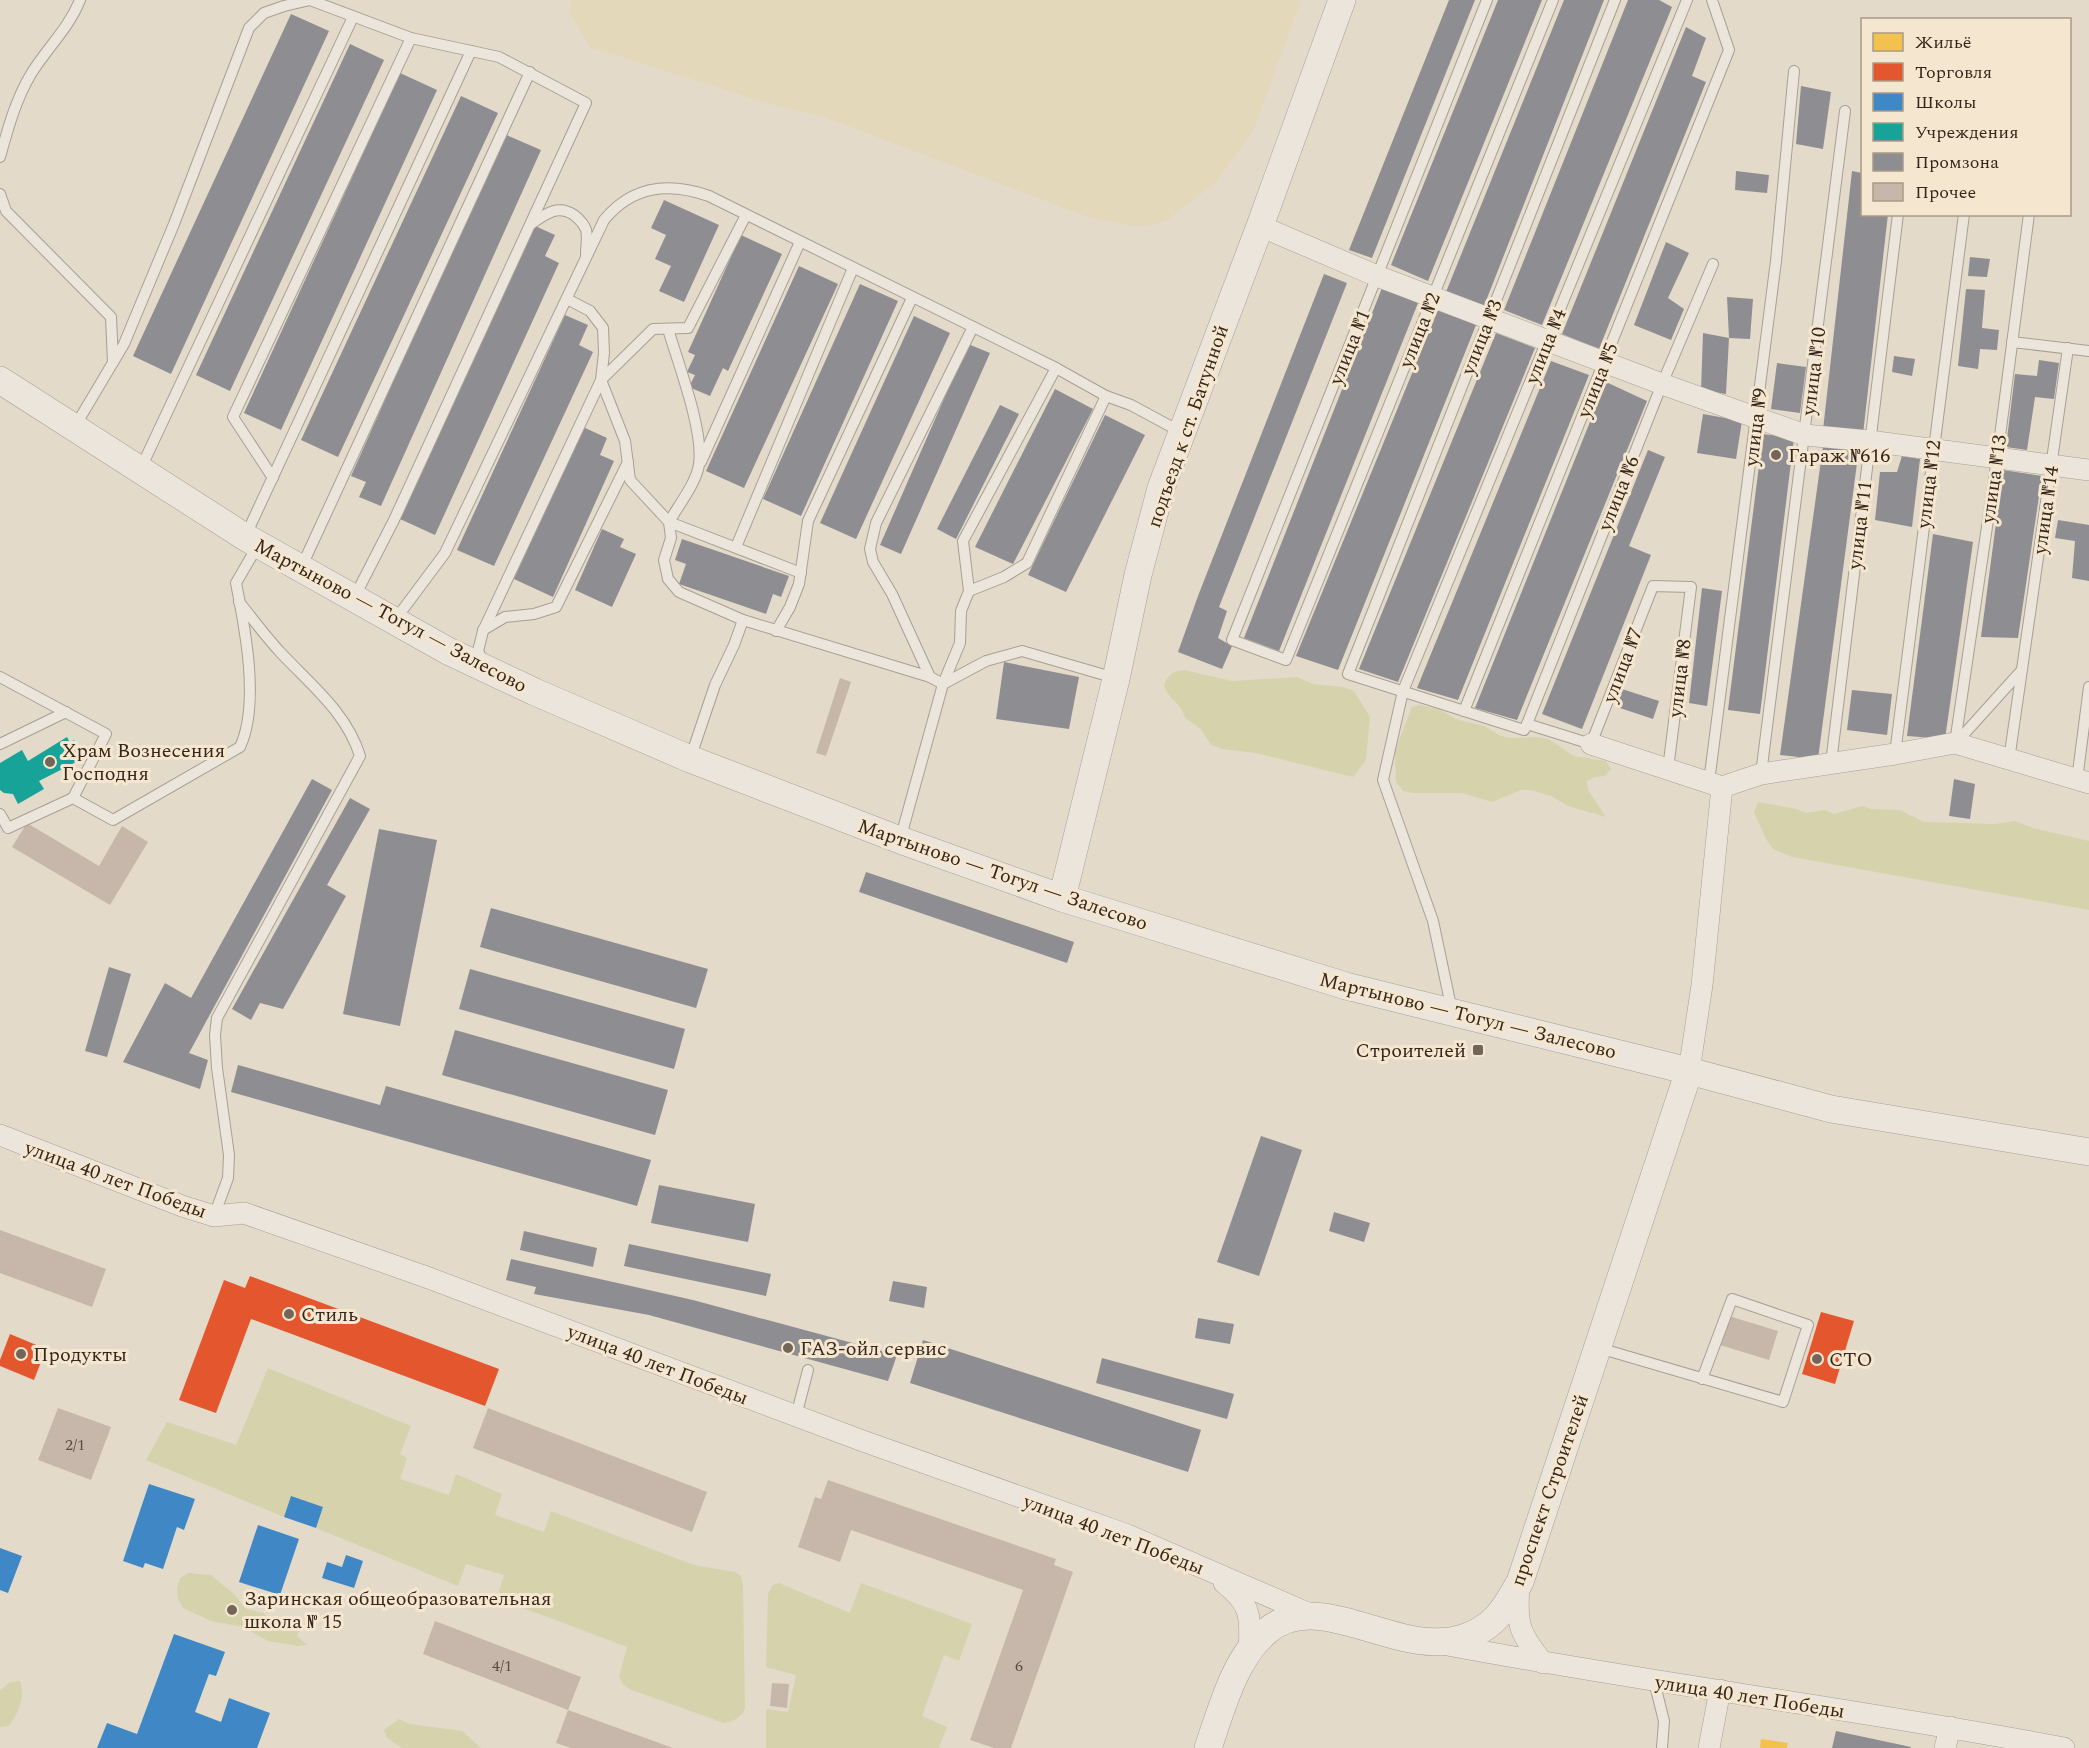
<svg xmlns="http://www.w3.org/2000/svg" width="2089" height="1748" font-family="Spectral,serif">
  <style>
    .farmland { fill: #e3d8ba }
    .green { fill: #d6d2ac }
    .homes { fill: #f2c14e }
    .shops { fill: #e4572e }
    .schools { fill: #3f88c5 }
    .public { fill: #17a398 }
    .industry { fill: #8d8d92 }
    .building { fill: #c7b7ab }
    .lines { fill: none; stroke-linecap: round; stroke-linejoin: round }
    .service-casing { stroke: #a89f94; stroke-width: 12 }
    .minor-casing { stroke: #a89f94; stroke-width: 22 }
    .tertiary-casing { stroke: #a89f94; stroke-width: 28 }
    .service { stroke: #ece5dc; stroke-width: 10 }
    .minor { stroke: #ece5dc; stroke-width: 21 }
    .tertiary { stroke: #ece5dc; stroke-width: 27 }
    .poi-dot { fill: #736659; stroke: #f5e7cf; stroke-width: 2 }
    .labels { text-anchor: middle; stroke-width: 6; stroke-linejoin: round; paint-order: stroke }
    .number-label { font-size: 16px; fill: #5a4b40 }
    .street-label { font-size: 20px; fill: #36271c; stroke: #f5e7cf }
    .poi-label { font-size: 20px; fill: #36271c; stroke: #f5e7cf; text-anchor: start }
  </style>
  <rect width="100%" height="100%" fill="#e4daca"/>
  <!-- farmland -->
  <polygon class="farmland" points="571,0 1301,0 1254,129 1230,163 1216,182 1166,221 1148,226 1127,225 1088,217 822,116 777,106 590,47 569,12"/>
  <!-- green -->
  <g class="green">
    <path d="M1184,670L1232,681L1297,677L1313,684L1343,687L1354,691L1370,717L1366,760L1353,777L1256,753L1222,749L1211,745L1201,729L1185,718C1181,701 1170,703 1164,685C1168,675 1173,671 1184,670Z"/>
    <polygon points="1420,705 1438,709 1456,719 1484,726 1501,736 1511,738 1539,737 1550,740 1574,756 1606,761 1611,769 1605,776 1595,777 1587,781 1588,790 1606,817 1568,806 1551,796 1531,790 1521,790 1492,802 1462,793 1413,793 1403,791 1396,782 1395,751 1412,707"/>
    <polygon points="1758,802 1796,809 1806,813 1825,810 1834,814 1863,806 1871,809 1900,810 1924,822 1995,824 2015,821 2033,828 2089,841 2089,910 1792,857 1773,849 1766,839 1754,812"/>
    <path d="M268,1368L411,1426L400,1454L407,1458L400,1479L449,1495L456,1474L502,1494L495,1515L544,1532L551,1511L694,1565L735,1572L741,1576L743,1586L745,1709C740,1718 734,1721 724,1723L629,1689L623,1684L619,1677L627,1647L497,1598L504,1575L466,1564L458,1586L316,1528L323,1507L291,1497L284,1517L146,1460L167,1422L236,1445Z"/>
    <polygon points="188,1573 211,1575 234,1594 246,1609 263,1613 271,1619 291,1621 300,1627 297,1636 307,1645 298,1646 268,1641 243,1627 211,1621 183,1608 178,1599 177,1588 180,1578"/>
    <polygon points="779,1583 850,1613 861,1583 972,1624 959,1661 944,1655 922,1716 947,1727 939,1748 766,1748 766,1709 788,1712 796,1675 766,1667 768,1594 773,1585"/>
    <path d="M20,1681C26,1697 18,1713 9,1726L0,1727V1691L10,1682Z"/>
    <polygon points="399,1719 410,1724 462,1731 481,1748 402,1748 387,1738 384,1730"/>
  </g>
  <!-- homes -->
  <polygon class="homes" points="1761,1739 1788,1743 1787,1748 1760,1748"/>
  <!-- shops -->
  <g class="shops">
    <polygon points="250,1276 499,1369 485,1406 251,1319 216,1413 179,1400 224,1280 245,1288"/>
    <polygon points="1821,1312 1854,1321 1835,1384 1802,1374"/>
    <polygon points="10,1334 46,1349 34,1380 0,1366 0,1360"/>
  </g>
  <!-- schools -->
  <g class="schools">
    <polygon points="149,1484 195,1499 184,1530 177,1527 163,1569 145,1563 143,1568 123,1561"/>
    <polygon points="291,1496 323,1507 316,1528 284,1517"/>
    <polygon points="258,1525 299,1539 280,1595 239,1582"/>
    <polygon points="0,1548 22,1556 8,1593 0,1590"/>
    <polygon points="346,1555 363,1561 354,1588 322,1578 327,1562 342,1567"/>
    <polygon points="174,1634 225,1652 216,1676 209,1674 195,1712 221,1722 229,1698 270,1713 257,1748 97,1748 107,1723 137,1734"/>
  </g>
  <!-- public -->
  <polygon class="public" points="67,737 70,743 74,740 81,751 76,754 80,760 39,781 44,789 18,804 13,794 4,793 0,790 0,763 22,750 28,761"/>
  <!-- industry -->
  <g class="industry">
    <polygon points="1449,0 1475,0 1372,258 1349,250"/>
    <polygon points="1498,0 1542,0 1428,281 1391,265"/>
    <polygon points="1564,0 1604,0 1484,306 1446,292"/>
    <polygon points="1628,0 1659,0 1672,7 1542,325 1504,310"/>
    <polygon points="291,14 329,31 171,374 133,356"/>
    <polygon points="1686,27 1706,38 1692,76 1706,82 1599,349 1562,334"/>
    <polygon points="350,44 384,60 230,391 196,375"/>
    <polygon points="400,73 437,90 281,430 244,413"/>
    <polygon points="1801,86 1831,92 1823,149 1796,144"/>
    <polygon points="461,96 498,113 338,457 301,440"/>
    <polygon points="504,134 541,150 381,506 359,497 366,482 351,476"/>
    <polygon points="1736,171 1769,175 1767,193 1735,190"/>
    <polygon points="1852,171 1862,173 1862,214 1888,214 1863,434 1823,430"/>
    <polygon points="664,200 719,225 684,302 659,291 671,266 655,259 666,235 651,228"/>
    <polygon points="533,225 555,235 545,256 559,263 435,535 400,519"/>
    <polygon points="741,235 782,254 728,371 723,368 710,396 689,387 695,375 687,372 695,355 688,352"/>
    <polygon points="1666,242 1689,253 1668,298 1684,309 1671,340 1634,325"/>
    <polygon points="1970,257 1990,259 1987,277 1968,276"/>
    <polygon points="799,266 838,284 744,488 706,471"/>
    <polygon points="1324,274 1347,283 1219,607 1227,611 1218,638 1232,646 1222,669 1178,652 1198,596"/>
    <polygon points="860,284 898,301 801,516 763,499"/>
    <polygon points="1382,288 1418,303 1279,651 1244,638"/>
    <polygon points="1966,289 1985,290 1982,328 1999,330 1997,350 1980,349 1978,369 1958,366"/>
    <polygon points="1727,297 1753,299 1750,339 1729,338 1726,394 1701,390 1703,333 1729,338"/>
    <polygon points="1438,310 1476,325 1338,670 1296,656"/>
    <polygon points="565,315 588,325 579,345 593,352 494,566 457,550"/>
    <polygon points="914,316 950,333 856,539 820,523"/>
    <polygon points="1496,333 1535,348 1398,682 1359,669"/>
    <polygon points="968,344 990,353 901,554 880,545"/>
    <polygon points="1894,356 1915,359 1912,376 1892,372"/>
    <polygon points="2039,360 2059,363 2054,399 2035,397 2027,450 2006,447 2015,374 2037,376"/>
    <polygon points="1551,361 1589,375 1458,700 1417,688"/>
    <polygon points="1777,363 1806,367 1800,413 1771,409"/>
    <polygon points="1606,382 1647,401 1517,720 1475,708"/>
    <polygon points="1055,389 1093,409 1013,564 975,547"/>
    <polygon points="1000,405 1019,414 956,539 937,529"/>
    <polygon points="1703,414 1742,421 1736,459 1697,453"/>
    <polygon points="1105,415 1145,435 1066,592 1028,575"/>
    <polygon points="583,427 607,438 600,455 614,461 553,597 514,579"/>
    <polygon points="1763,434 1794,438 1760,714 1728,710"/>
    <polygon points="1823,446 1859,448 1818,759 1780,755"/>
    <polygon points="1648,450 1665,457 1629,546 1651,555 1582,729 1542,714"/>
    <polygon points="1902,456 1920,459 1912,527 1875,520 1880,472 1897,472"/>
    <polygon points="2003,470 2042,476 2018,638 1981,637"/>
    <polygon points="2058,520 2089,525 2089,581 2072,578 2075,541 2055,538"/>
    <polygon points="602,529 624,539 620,547 636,554 612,607 575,590"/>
    <polygon points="1933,534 1973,542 1945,739 1907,736"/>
    <polygon points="682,539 789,576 781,597 773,594 766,614 679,584 686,564 675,560"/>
    <polygon points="1702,588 1722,591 1707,706 1689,703"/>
    <polygon points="1004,662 1079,677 1069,729 996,719"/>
    <polygon points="1622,689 1659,701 1653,719 1617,707"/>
    <polygon points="1852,690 1892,694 1887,735 1847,730"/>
    <polygon points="312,779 332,790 189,1053 208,1060 200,1089 123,1062 165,983 191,998"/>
    <polygon points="1954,779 1975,784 1970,819 1949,816"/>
    <polygon points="350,798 370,809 327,885 346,896 283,1009 260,1003 251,1020 232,1009"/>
    <polygon points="379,829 437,840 400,1026 343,1014"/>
    <polygon points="866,872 1074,942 1067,963 859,892"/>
    <polygon points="491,908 708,969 696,1008 480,947"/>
    <polygon points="109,967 131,974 107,1057 85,1051"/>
    <polygon points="470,969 685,1029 674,1069 459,1009"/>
    <polygon points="455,1030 668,1090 655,1135 442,1075"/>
    <polygon points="238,1065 380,1105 386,1086 651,1160 637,1206 231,1092"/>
    <polygon points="1261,1136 1302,1150 1259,1276 1217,1262"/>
    <polygon points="659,1185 755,1204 748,1242 651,1223"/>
    <polygon points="1334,1212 1370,1223 1364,1242 1329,1231"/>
    <polygon points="524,1231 597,1248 593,1267 520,1250"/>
    <polygon points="629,1244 771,1274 766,1296 624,1266"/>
    <polygon points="511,1259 693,1300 897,1355 888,1381 649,1315 534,1294 536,1287 506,1280"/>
    <polygon points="893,1281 927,1287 924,1308 889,1301"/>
    <polygon points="1198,1318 1234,1324 1230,1344 1195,1338"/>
    <polygon points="923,1340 1201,1430 1188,1472 910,1383"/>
    <polygon points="1102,1358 1234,1394 1227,1419 1096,1383"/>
    <polygon points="1836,1731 1911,1747 1911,1748 1832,1748"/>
  </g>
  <!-- building -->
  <g class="building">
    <polygon points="840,678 851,682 826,756 816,753"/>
    <polygon points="27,823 99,866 122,826 148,842 110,905 12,847"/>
    <polygon points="0,1230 106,1269 92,1307 0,1273"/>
    <polygon points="1729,1316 1778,1331 1769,1360 1720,1345"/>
    <polygon points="58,1408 111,1427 91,1480 38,1460"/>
    <polygon points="488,1408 707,1492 692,1532 473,1448"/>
    <polygon points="828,1480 1056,1559 1054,1565 1073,1572 1011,1748 994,1748 970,1740 1023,1590 851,1530 840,1562 798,1547 815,1497 821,1499"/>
    <polygon points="435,1621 581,1677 568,1710 423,1654"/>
    <polygon points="772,1683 789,1684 787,1708 770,1706"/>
    <polygon points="568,1710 673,1748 571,1748 556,1743"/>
  </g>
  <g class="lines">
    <!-- service casing -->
    <g class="service-casing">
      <g id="service">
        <polyline points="1487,0 1232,640 1286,660 1553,0"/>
        <polyline points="1615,0 1348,674 1524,730 1527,724 1591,744 1653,586 1691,587 1668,769"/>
        <path d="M0,157C8,128 16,99 31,74C47,48 69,28 80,0"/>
        <polyline points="0,194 6,211 111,317 113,362"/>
        <path d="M531,224C545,214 558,204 574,215C579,219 584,224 586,230C588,237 586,247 586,254"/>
        <polyline points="567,299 590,311 603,328 604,353 601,380 625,441 630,480 669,522 671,538 664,560 668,579 679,592 743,620"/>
        <path d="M668,329C678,363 704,431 699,464C697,482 678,506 669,522L801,573"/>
        <polyline points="2012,342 2089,351"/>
        <polyline points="74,428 124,344 174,224 249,28 264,13 284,6 310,0 411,38 499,57 586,103 394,520 354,598"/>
        <polyline points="701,462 800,242"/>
        <polyline points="140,470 353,17"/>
        <polyline points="273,478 233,417 411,38"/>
        <polyline points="245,537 471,51"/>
        <polyline points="736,547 853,268"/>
        <polyline points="301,568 530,72"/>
        <polyline points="969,591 1004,577 1027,563 1106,396"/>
        <path d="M395,620L445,553L604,220C633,185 669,182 709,196L1056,368L1106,396L1131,405L1181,432"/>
        <polyline points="483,630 505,617 534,614 556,607 628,462"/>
        <polyline points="776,631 790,607 799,584 808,521 912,298"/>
        <polyline points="484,663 478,651 483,631 601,380 653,329 688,328 746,215"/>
        <path d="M0,677L106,734L73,798L113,820L240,747C260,704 245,628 236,583L258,545"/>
        <polyline points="930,677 892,594 873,562 870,549 876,523 973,327"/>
        <polyline points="943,684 960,643 961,611 969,591 963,541 1056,368"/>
        <polyline points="943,684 986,661 1022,651 1115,678"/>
        <polyline points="1464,711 1729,50 1712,0"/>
        <polyline points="1527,724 1662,384 1713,264"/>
        <polyline points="1955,743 1997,459 2029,214"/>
        <polyline points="1956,743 2021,671"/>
        <polyline points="0,744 66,712"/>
        <polyline points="1895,754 1964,214"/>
        <polyline points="690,759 715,685 734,645 743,620 930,677 943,684 900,840"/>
        <polyline points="2009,760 2068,348"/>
        <polyline points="1831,763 1898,214"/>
        <polyline points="1761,774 1845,111"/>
        <polyline points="2077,780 2089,687"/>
        <polyline points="1709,782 1776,261 1794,71"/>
        <polyline points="0,814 8,828 73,798"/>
        <polyline points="1452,1011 1433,921 1383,780 1403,691 1687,0"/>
        <path d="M214,1216L228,1178L229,1155L217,1068L215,1035L217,1018L360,756C347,713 310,684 281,653C266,637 253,619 239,602"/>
        <polyline points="1599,1348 1783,1402 1808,1325 1732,1299 1702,1379"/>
        <polyline points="796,1416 808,1370"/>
        <polyline points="1654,1681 1664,1721 1662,1748"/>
      </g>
    </g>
    <!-- minor casing -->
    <g class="minor-casing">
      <g id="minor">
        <polyline points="1260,226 1377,276 1662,384 1805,435 1869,441 2089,470"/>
        <polyline points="1591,744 1722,787"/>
        <polyline points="1689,1071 1702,985 1722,787 1761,774 1895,754 1955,743 2089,783"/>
        <polyline points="0,1135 182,1206 214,1216 244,1213 429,1278 863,1441 1125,1534 1312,1615"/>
        <path d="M1224,1583C1252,1604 1251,1619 1249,1652"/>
        <path d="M1519,1586C1516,1624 1519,1633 1543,1663"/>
        <path d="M1442,1644C1649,1683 1857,1709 2064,1748"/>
        <polyline points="1709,1748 1720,1690"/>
        <polyline points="1945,1748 1950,1727"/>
      </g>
    </g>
    <!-- tertiary casing -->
    <g class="tertiary-casing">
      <g id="tertiary">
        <polyline points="0,380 245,537 448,651 535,692 690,759 900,840 1062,898 1346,986 1689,1071 1831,1109 2089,1152"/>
        <polyline points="1062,898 1116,679 1138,575 1161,488 1260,226 1342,0"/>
        <path d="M1208,1748C1222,1708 1234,1659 1267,1631C1328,1579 1423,1685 1494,1620C1505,1610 1512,1595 1520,1582L1689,1071"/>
      </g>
    </g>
    <!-- service -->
    <use href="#service" class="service"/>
    <!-- minor -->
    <use href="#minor" class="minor"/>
    <!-- tertiary -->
    <use href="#tertiary" class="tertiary"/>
  </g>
  <!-- markers -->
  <g class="poi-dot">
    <circle cx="1776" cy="455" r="6"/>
    <circle cx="50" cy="762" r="6"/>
    <rect x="1472" y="1044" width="12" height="12" rx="3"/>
    <circle cx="289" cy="1314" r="6"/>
    <circle cx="788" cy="1348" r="6"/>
    <circle cx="21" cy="1354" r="6"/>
    <circle cx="1817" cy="1359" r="6"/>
    <circle cx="232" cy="1610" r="6"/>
  </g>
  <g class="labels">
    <!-- number labels -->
    <g class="number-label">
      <text x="75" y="1450">2/1</text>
      <text x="502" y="1671">4/1</text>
      <text x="1019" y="1671">6</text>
    </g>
    <!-- street labels -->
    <g class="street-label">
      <text transform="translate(1419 330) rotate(-68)" y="7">улица №2</text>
      <text transform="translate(1481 337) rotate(-68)" y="7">улица №3</text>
      <text transform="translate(1545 346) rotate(-68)" y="7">улица №4</text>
      <text transform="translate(1349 347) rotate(-68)" y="7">улица №1</text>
      <text transform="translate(1813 371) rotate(-83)" y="7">улица №10</text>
      <text transform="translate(1597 380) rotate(-68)" y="7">улица №5</text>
      <text transform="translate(1187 426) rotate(-71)" y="7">подъезд к ст. Батунной</text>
      <text transform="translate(1755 427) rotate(-83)" y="7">улица №9</text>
      <text transform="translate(1993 479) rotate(-82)" y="7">улица №13</text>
      <text transform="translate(1928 484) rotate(-83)" y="7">улица №12</text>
      <text transform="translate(1618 493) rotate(-68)" y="7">улица №6</text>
      <text transform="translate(2045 510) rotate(-82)" y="7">улица №14</text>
      <text transform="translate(1859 525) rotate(-83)" y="7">улица №11</text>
      <text transform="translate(391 615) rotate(28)" y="7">Мартыново — Тогул — Залесово</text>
      <text transform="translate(1622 665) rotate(-69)" y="7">улица №7</text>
      <text transform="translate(1679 678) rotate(-83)" y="7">улица №8</text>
      <text transform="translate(1003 874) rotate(19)" y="7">Мартыново — Тогул — Залесово</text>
      <text transform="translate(1468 1015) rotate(14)" y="7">Мартыново — Тогул — Залесово</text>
      <text transform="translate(116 1179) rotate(20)" y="7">улица 40 лет Победы</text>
      <text transform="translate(658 1364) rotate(21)" y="7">улица 40 лет Победы</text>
      <text transform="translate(1549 1490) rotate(-71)" y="7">проспект Строителей</text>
      <text transform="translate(1114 1534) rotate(21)" y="7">улица 40 лет Победы</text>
      <text transform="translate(1750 1696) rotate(9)" y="7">улица 40 лет Победы</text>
    </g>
    <!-- poi labels -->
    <g class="poi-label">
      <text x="1788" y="462">Гараж №616</text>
      <text x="62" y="757">Храм Вознесения<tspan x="62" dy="23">Господня</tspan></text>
      <text x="1466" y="1057" text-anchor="end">Строителей</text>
      <text x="301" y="1321">Стиль</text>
      <text x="800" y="1355">ГАЗ-ойл сервис</text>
      <text x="33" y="1361">Продукты</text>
      <text x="1829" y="1366">СТО</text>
      <text x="244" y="1605">Заринская общеобразовательная<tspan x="244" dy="23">школа № 15</tspan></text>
    </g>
  </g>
  <!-- legend -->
  <rect x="1861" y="18" width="210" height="198" fill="#f5e7cf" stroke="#a99a87" stroke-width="1.5"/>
  <rect x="1873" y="33" width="30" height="18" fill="#f2c14e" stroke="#a99a87" stroke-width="1.5"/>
  <text x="1915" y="48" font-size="18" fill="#36271c">Жильё</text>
  <rect x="1873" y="63" width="30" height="18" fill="#e4572e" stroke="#a99a87" stroke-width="1.5"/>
  <text x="1915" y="78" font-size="18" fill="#36271c">Торговля</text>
  <rect x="1873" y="93" width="30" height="18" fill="#3f88c5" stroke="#a99a87" stroke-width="1.5"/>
  <text x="1915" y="108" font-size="18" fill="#36271c">Школы</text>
  <rect x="1873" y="123" width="30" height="18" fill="#17a398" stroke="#a99a87" stroke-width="1.5"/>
  <text x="1915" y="138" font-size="18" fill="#36271c">Учреждения</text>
  <rect x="1873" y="153" width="30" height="18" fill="#8d8d92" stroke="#a99a87" stroke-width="1.5"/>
  <text x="1915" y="168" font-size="18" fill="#36271c">Промзона</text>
  <rect x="1873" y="183" width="30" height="18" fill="#c7b7ab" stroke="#a99a87" stroke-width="1.5"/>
  <text x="1915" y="198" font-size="18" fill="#36271c">Прочее</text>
</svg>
